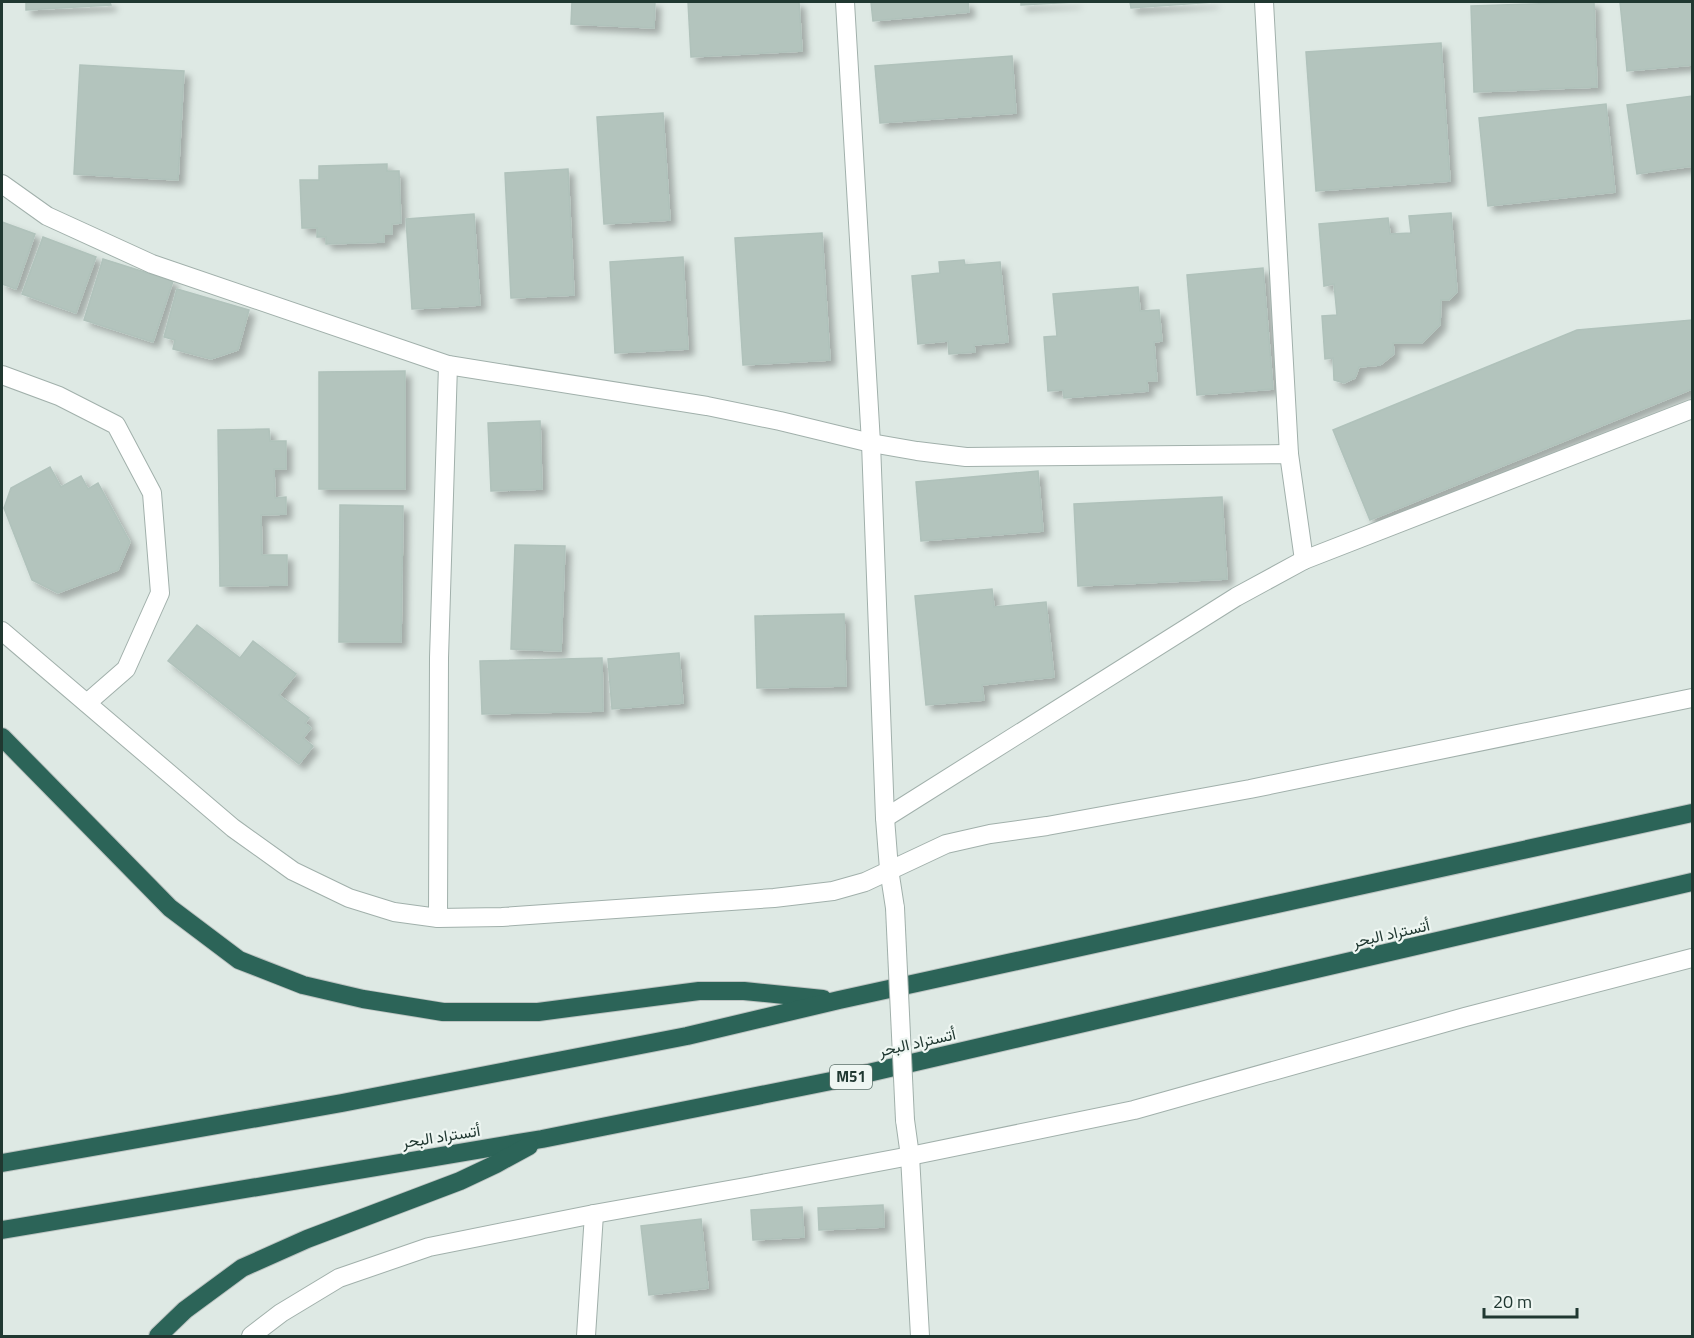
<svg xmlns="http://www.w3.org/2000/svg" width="1694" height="1338" font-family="'Titillium Web',Vazirmatn,sans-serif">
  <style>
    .building { fill: #b3c4bd; stroke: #b0c2bb; stroke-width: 1.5; filter: url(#shadow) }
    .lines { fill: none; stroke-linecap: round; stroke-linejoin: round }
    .minor-casing { stroke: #a1b0ab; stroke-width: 20 }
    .highway-casing { stroke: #bcc3c1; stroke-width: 20 }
    .minor { stroke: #fff; stroke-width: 18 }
    .highway { stroke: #2c6458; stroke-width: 18 }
    .minor-bridge-casing { stroke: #a1b0ab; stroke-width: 20; stroke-linecap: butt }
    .minor-bridge { stroke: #fff; stroke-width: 18 }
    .labels { text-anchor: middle; stroke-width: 4.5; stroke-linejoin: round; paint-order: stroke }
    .shield { fill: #eef6f2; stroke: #5e716b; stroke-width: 1.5 }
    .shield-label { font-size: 15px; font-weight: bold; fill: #203831 }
    .street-label { font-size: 16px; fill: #203831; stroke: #eef6f2 }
  </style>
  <defs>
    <filter id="shadow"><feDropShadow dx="5.5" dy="5.5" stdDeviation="3" flood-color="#0004"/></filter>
  </defs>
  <rect width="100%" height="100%" fill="#dee9e4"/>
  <!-- building -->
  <g class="building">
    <polygon points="26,2 110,2 111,5 26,10"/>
    <polygon points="572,2 655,2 654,28 571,24"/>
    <polygon points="688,2 799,2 802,51 691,57"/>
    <polygon points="871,2 968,2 969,12 873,21"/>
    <polygon points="1021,2 1076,2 1021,5"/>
    <polygon points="1130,2 1214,2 1131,8"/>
    <polygon points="1594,2 1597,87 1474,92 1471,6"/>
    <polygon points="1620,2 1692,2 1692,65 1627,71"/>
    <polygon points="1441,43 1450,181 1316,191 1306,52"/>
    <polygon points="1012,56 1016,113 880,123 875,66"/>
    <polygon points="80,65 184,71 178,180 74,174"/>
    <polygon points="1692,96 1692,166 1637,174 1627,105"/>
    <polygon points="1606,104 1615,192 1488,206 1479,118"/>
    <polygon points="663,113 670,220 604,224 597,117"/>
    <polygon points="387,164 387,171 399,171 401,223 392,224 392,234 384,234 384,242 326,244 326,237 317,237 317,228 302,228 300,180 319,180 319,166"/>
    <polygon points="568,169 574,295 511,298 505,173"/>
    <polygon points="1451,213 1457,292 1449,300 1441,300 1440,325 1422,343 1393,343 1394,354 1380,365 1359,367 1355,378 1344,383 1334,380 1333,358 1325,359 1322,316 1337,315 1334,284 1324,286 1319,224 1388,218 1390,234 1411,233 1409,216"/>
    <polygon points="474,214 480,305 412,309 406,219"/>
    <polygon points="2,222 35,234 16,289 2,284"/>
    <polygon points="822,233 830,360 743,365 735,238"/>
    <polygon points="43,237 96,257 76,313 22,294"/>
    <polygon points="683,257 688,349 615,353 610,262"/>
    <polygon points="103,259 173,281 153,342 84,320"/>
    <polygon points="964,260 965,265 1000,262 1008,342 974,345 975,352 949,354 948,341 918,344 912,276 940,273 939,262"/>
    <polygon points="1263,268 1273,389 1197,395 1187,275"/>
    <polygon points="1138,287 1140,311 1159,310 1162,341 1154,342 1157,381 1147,381 1148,391 1064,398 1063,390 1048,391 1044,337 1057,336 1053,294"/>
    <polygon points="177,289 249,310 238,350 211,359 173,349 175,340 164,337"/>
    <polygon points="1692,320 1692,389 1370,520 1333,430 1577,330"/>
    <polygon points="405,371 405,489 319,489 319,372"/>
    <polygon points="540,421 542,489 491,491 488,423"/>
    <polygon points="269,429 270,441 286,441 286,469 274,469 275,498 286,497 286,514 261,515 262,555 287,555 287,585 220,586 218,430"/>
    <polygon points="50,467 61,487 81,476 88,489 98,483 130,542 118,570 58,593 32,580 4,508 11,488"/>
    <polygon points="1038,471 1043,531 921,541 916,482"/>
    <polygon points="1222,497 1227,579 1078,586 1074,504"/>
    <polygon points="340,505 403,506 401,642 339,642"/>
    <polygon points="515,545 565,546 561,651 511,649"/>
    <polygon points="992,589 994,607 1046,602 1054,677 982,685 984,700 926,705 915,596"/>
    <polygon points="844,614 846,686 757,688 755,616"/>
    <polygon points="197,625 240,658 253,641 296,674 279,695 309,718 305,723 311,728 303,738 313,746 299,764 168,661"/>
    <polygon points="679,653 683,703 612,709 608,659"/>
    <polygon points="602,658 603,711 482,714 480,661"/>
    <polygon points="883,1205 884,1227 819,1230 818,1208"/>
    <polygon points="802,1207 804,1237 753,1240 751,1210"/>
    <polygon points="701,1219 708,1288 649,1295 641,1226"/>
  </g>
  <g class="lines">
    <!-- minor casing -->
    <g class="minor-casing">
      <g id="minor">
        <polyline points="845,2 871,443 885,818 889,869 895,908"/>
        <polyline points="1264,2 1289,454"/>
        <polyline points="2,184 47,216 152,264 448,365 707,406 780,421 871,443 917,451 966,457 1289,454 1304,560"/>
        <polyline points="2,375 59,396 116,425 152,493 160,593 126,669 87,703"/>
        <polyline points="2,631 233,828 293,871 349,898 394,912 438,918 502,917 774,898 833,891 865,882 946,844 990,834 1047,826 1250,789 1692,698"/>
        <polyline points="885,818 1236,597 1304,560 1692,409"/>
        <polyline points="438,918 439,658 448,365"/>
        <polyline points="905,1120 910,1156 920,1336"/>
        <polyline points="251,1336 281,1313 339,1278 429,1247 594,1214 751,1186 910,1156 1134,1110 1465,1017 1692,958"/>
        <polyline points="586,1336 594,1214"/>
      </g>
    </g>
    <!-- highway casing -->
    <g class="highway-casing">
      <g id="highway">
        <polyline points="2,737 170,908 239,960 303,985 363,999 443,1012 538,1012 699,991 744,991 823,999"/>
        <polyline points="2,1163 342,1103 687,1036 839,1000 1692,813"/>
        <polyline points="2,1230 542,1139 851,1077 1692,882"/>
        <polyline points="158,1336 185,1310 242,1268 307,1239 460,1181 496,1164 529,1146"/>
      </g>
    </g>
    <!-- minor -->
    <use href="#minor" class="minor"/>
    <!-- highway -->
    <use href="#highway" class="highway"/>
    <!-- minor-bridge casing -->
    <g class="minor-bridge-casing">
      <polyline id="minor-bridge" points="895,908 905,1120"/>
    </g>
    <!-- minor-bridge -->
    <use href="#minor-bridge" class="minor-bridge"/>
  </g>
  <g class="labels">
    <!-- shield labels -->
    <rect class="shield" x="830" y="1065" width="42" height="24" rx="4.5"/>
    <g class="shield-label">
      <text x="851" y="1082">M51</text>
    </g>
    <!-- street labels -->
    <g class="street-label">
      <text transform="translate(1391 933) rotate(-13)" y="6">أتستراد البحر</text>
      <text transform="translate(917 1042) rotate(-13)" y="6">أتستراد البحر</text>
      <text transform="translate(441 1136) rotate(-9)" y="6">أتستراد البحر</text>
    </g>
  </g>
  <!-- border -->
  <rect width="1694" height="1338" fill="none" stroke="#203831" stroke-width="6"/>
  <!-- scale -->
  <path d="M1484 1308v9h93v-9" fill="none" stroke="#203831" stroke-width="3"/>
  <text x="1493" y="1308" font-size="18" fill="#203831" stroke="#eef6f2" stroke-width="4.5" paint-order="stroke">20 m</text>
</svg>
